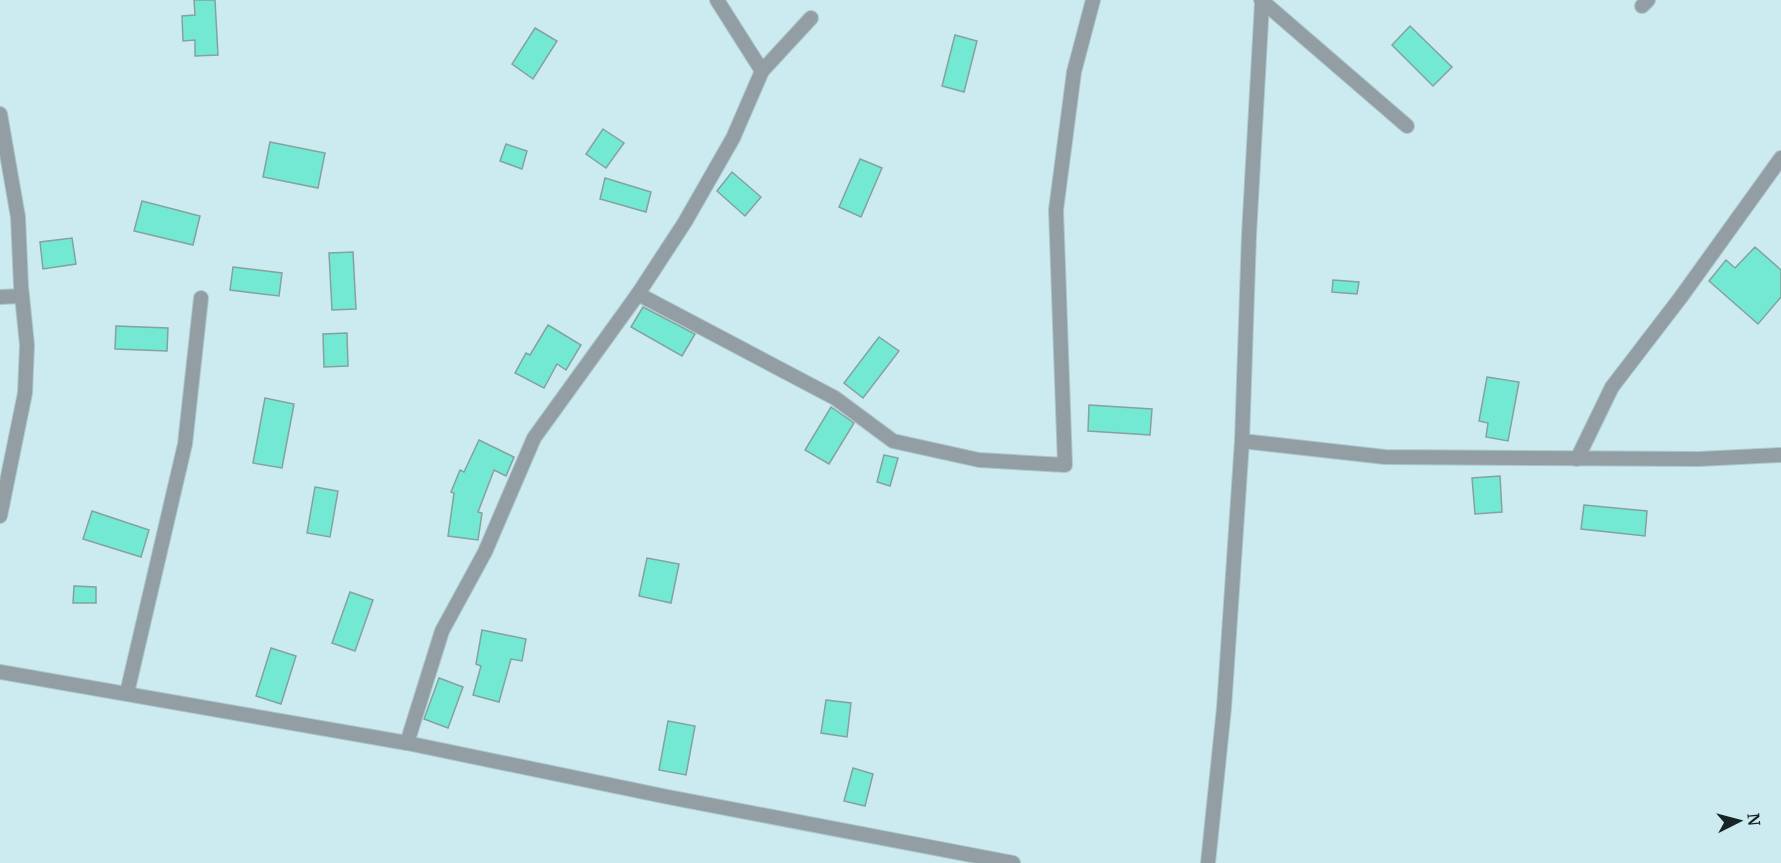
<svg xmlns="http://www.w3.org/2000/svg" width="1781" height="863" font-family="Merriweather,serif">
  <style>
    .building { fill: #73e8d3; stroke: #85a29c; stroke-width: 1.5 }
    .lines { fill: none; stroke-linecap: round; stroke-linejoin: round }
    .street-casing { stroke: #abc7cb; stroke-width: 16 }
    .street { stroke: #939da4; stroke-width: 14 }
  </style>
  <rect width="100%" height="100%" fill="#cbebf0"/>
  <!-- building -->
  <g class="building">
    <polygon points="194,0 215,0 218,55 195,56 195,40 183,41 182,16 195,15"/>
    <polygon points="1410,26 1452,67 1433,86 1392,45"/>
    <polygon points="535,28 557,41 533,79 512,64"/>
    <polygon points="955,35 977,41 964,92 942,86"/>
    <polygon points="603,129 624,143 606,168 586,154"/>
    <polygon points="270,142 325,153 318,188 263,177"/>
    <polygon points="506,144 527,151 522,169 500,161"/>
    <polygon points="860,159 882,168 861,217 839,207"/>
    <polygon points="732,172 761,197 745,216 717,191"/>
    <polygon points="605,178 651,192 646,212 600,199"/>
    <polygon points="142,201 200,216 193,245 134,231"/>
    <polygon points="72,238 76,264 43,269 40,242"/>
    <polygon points="1755,247 1781,270 1781,297 1758,324 1709,281 1726,260 1735,268"/>
    <polygon points="353,252 356,309 332,310 329,253"/>
    <polygon points="233,267 282,273 279,296 230,290"/>
    <polygon points="1333,280 1359,282 1357,294 1332,292"/>
    <polygon points="643,307 695,334 682,356 631,327"/>
    <polygon points="548,325 581,345 566,370 557,364 544,388 515,373 526,353 530,355"/>
    <polygon points="116,326 168,328 167,351 115,349"/>
    <polygon points="347,333 348,366 324,367 323,334"/>
    <polygon points="879,337 899,351 863,398 844,383"/>
    <polygon points="1487,377 1519,382 1508,441 1486,437 1488,423 1479,421"/>
    <polygon points="265,398 294,404 282,468 253,463"/>
    <polygon points="1089,405 1152,409 1150,435 1088,431"/>
    <polygon points="831,407 854,423 829,464 805,450"/>
    <polygon points="479,440 514,457 506,476 494,470 478,512 482,513 478,540 448,536 454,493 451,492 460,470 464,472"/>
    <polygon points="884,455 898,458 890,486 877,482"/>
    <polygon points="1500,476 1502,512 1475,514 1472,478"/>
    <polygon points="315,487 338,491 330,537 307,533"/>
    <polygon points="1584,505 1647,511 1645,536 1581,529"/>
    <polygon points="92,511 149,530 141,557 83,539"/>
    <polygon points="647,558 679,564 671,603 639,596"/>
    <polygon points="74,586 96,587 96,603 73,603"/>
    <polygon points="350,592 373,600 355,651 332,643"/>
    <polygon points="482,630 526,639 522,661 511,659 499,702 473,695 481,666 476,664"/>
    <polygon points="271,648 296,656 281,704 256,696"/>
    <polygon points="439,678 463,687 448,728 424,719"/>
    <polygon points="826,700 851,703 847,737 821,733"/>
    <polygon points="668,721 695,726 686,775 659,770"/>
    <polygon points="853,768 873,774 865,806 844,801"/>
  </g>
  <g class="lines">
    <!-- street casing -->
    <g class="street-casing">
      <g id="street">
        <polyline points="717,0 762,71"/>
        <polyline points="1261,0 1407,126"/>
        <polyline points="1642,6 1648,0"/>
        <polyline points="0,114 18,217 21,286 27,345 25,393 0,516"/>
        <polyline points="638,294 835,398 893,441 979,460 1065,465 1056,210 1074,72 1093,0"/>
        <polyline points="0,297 22,296"/>
        <polyline points="1242,441 1385,457 1699,459 1781,455"/>
        <polyline points="1577,459 1612,387 1681,297 1781,158"/>
        <polyline points="0,672 407,743 668,797 1013,863"/>
        <polyline points="127,693 185,444 201,298"/>
        <polyline points="407,743 442,631 485,552 534,438 638,294 685,222 733,138 762,71 811,18"/>
        <polyline points="1208,863 1224,708 1242,441 1249,235 1262,3"/>
      </g>
    </g>
    <!-- street -->
    <use href="#street" class="street"/>
  </g>
  <!-- north arrow -->
  <g transform="translate(1739 821) rotate(84)" stroke="#cbebf0" stroke-width="4.5" paint-order="stroke">
  <path d="M0-4.5L10 22L0 15L-10 22Z" fill="#172325"/>
  <text y="-9" font-size="16" font-weight="bold" text-anchor="middle" fill="#172325">N</text>
  </g>
</svg>
